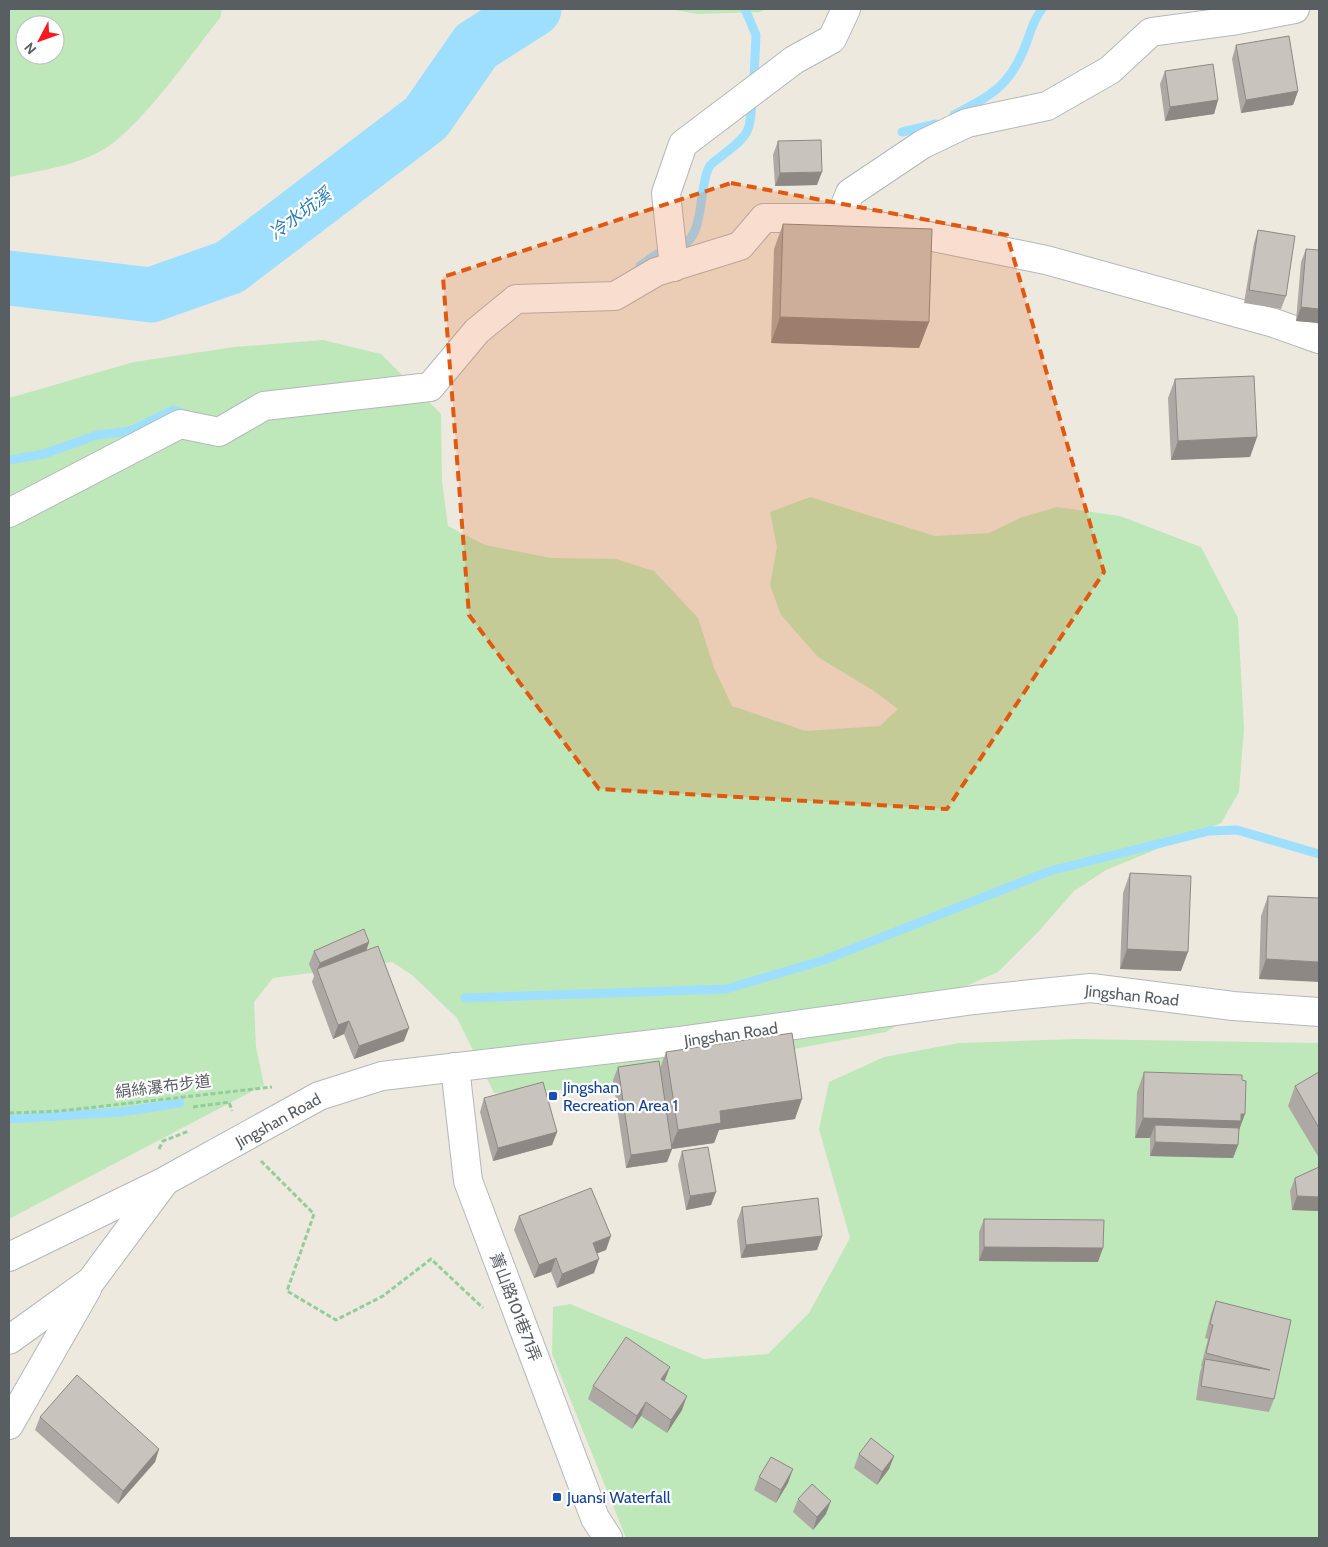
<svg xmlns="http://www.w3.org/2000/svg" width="1328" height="1547" font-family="Cabin,'Noto Sans TC',sans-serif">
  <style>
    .green { fill: #bee8b9; fill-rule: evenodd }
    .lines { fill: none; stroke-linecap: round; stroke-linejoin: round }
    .stream { stroke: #9edfff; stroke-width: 9 }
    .river { stroke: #9edfff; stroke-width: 55 }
    .minor-casing { stroke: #b3b8bc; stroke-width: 30 }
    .path { stroke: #92cd9d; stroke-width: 3; stroke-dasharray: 5 2.5; stroke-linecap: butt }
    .minor { stroke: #fff; stroke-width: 28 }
    .wall { fill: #ada8a3 }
    .shaded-wall { fill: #8d8884 }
    .building { fill: #c9c3bd; stroke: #8d8884 }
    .marked { fill: #e15910; fill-opacity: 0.2; stroke: #e15910; stroke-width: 4; stroke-dasharray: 10 6; stroke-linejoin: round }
    .transit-dot { fill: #1a4fb4; stroke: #fff; stroke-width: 2 }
    .labels { text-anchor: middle; stroke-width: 4.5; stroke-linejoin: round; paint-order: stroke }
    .street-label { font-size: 16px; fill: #595e63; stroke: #fff }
    .transit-label { font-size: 16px; fill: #164399; stroke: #fff; text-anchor: start }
    .water-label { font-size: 18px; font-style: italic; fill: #307cb2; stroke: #fff }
  </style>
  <rect width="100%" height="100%" fill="#eee9df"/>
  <!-- green -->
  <g class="green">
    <path d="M9,9H222L220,18C189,57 151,113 113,143C84,165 43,170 9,177ZM25,25H55V55H25Z"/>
    <polygon points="670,9 767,9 760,12 697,14"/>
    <polygon points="323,340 381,354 441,414 442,481 448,526 485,545 551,558 616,559 654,571 698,618 714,668 732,706 806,731 880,726 898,709 874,691 818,657 781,615 770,585 777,547 770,512 810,497 935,536 989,533 1020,518 1057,507 1120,516 1201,547 1238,618 1244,729 1239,792 1221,823 1106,870 1074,891 1039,931 998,972 957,990 886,1032 576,1089 494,1093 457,1018 412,975 392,962 273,978 254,1002 256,1047 264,1085 9,1219 9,398 134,362 234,347"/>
    <polygon points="1075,1039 1319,1043 1319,1538 626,1538 552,1354 553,1307 570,1304 704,1359 768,1354 809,1313 850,1238 819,1129 829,1082 884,1057 959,1043"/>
  </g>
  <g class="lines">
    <!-- stream -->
    <g class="stream">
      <polyline points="745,9 756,35 754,78"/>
      <path d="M954,115C992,95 1011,85 1026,44C1031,31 1033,20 1042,9"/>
      <polyline points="902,132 936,124"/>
      <path d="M676,249C707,239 697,191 709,167C712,162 720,158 724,154C750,134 750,132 752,99"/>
      <polyline points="640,266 657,254"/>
      <polyline points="9,460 44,454 97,435 130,431 173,410 186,414"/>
      <polyline points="465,998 726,989 824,960 1050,871 1209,831 1237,830 1319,854"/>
      <polyline points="9,1119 121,1112 180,1103"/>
    </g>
    <!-- river -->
    <polyline class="river" points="9,278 151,295 230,267 426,118 476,46 534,9"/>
    <!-- minor casing -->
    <g class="minor-casing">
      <g id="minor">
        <polyline points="840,218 850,193 923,144 967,123 1047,106 1110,70 1151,32 1232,21 1295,9"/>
        <polyline points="674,267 666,193 683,144 794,60 832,39 846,9"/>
        <polyline points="9,513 180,424 219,432 264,406 430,387 477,331 516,299 615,296 656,272 740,246 764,218 840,218 1046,260 1274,323 1319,339"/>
        <polyline points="455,1067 468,1181 595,1518 608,1538"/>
        <polyline points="9,1257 165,1181 319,1096 382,1076 680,1041 974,1000 1091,988 1233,1006 1319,1012"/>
        <polyline points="9,1340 91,1281 163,1184"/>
        <polyline points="9,1425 87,1289"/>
      </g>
    </g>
    <!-- path -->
    <g class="path">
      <polyline points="193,1107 229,1102 232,1111"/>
      <polyline points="9,1113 60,1111 272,1087"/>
      <polyline points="159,1149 163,1141 189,1131"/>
      <polyline points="261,1161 314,1214 287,1291 336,1320 383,1296 431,1259 483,1308"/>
    </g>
    <!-- minor -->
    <use href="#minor" class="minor"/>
  </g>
  <!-- wall -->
  <g class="wall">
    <polygon points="1236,45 1298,91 1293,105 1241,113 1232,59"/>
    <polygon points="1165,71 1218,100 1214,114 1165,121 1160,84"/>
    <polygon points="778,141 817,185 775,186 773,155"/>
    <polygon points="783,224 929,322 919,348 771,343 774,249"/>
    <polygon points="1258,230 1286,296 1281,309 1244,303 1254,243"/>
    <polygon points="1306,249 1319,323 1296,321 1301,262"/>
    <polygon points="1175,379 1257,437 1250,457 1171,460 1168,398"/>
    <polygon points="1130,873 1181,971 1120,969 1123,893"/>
    <polygon points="1268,896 1319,898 1259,979 1261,916"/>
    <polygon points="369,942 366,950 404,1041 354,1059 344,1034 333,1039 312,982 314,976 309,964 314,951"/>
    <polygon points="666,1052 795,1119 719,1130 714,1143 672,1149 667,1162 626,1168 613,1080 618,1067 660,1068"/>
    <polygon points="1144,1072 1242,1080 1238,1145 1233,1158 1150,1156 1150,1138 1135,1138 1137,1092"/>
    <polygon points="1319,1072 1319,1158 1288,1106 1295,1086"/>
    <polygon points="484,1098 557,1132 552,1145 493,1161 480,1112"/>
    <polygon points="682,1151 716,1192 711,1205 686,1210 678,1165"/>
    <polygon points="1319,1167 1319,1211 1292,1210 1290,1191 1295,1178"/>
    <polygon points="742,1207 822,1236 817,1250 741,1258 737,1221"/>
    <polygon points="519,1216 606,1250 597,1253 594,1273 557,1288 551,1272 534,1278 514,1230"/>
    <polygon points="984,1219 1098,1262 979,1261 979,1232"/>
    <polygon points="1216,1301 1291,1320 1274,1399 1269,1412 1196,1400 1200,1372 1202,1366 1201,1366 1208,1339 1205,1338 1211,1314"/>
    <polygon points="665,1380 664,1381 682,1410 667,1433 641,1416 632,1429 588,1399 593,1386"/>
    <polygon points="40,1417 159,1449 155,1462 118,1504 35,1430"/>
    <polygon points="859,1454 894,1456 889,1469 877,1485 854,1468"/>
    <polygon points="759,1477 788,1483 776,1503 754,1490"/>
    <polygon points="798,1499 826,1514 813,1530 793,1512"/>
  </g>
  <!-- shaded-wall -->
  <g class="shaded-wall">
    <polygon points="1298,91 1293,105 1241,113 1246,100"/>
    <polygon points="1218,100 1214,114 1165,121 1170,107"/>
    <polygon points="822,172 817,185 775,186 780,173"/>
    <polygon points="1301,307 1319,309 1319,323 1296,321"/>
    <polygon points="780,317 929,322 919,348 771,343"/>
    <polygon points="1257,437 1250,457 1171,460 1178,441"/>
    <polygon points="369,942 365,955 317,970 320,963"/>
    <polygon points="1127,949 1188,952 1181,971 1120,969"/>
    <polygon points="1266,959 1319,962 1319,982 1259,979"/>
    <polygon points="349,1021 344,1034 333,1039 338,1025"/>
    <polygon points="409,1028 404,1041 354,1059 359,1046"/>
    <polygon points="802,1099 795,1119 719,1130 714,1143 672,1149 667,1162 626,1168 631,1155 670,1149 678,1130 720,1111"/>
    <polygon points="1245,1114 1238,1133 1155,1125 1150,1138 1135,1138 1143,1118"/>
    <polygon points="557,1132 552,1145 493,1161 498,1148"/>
    <polygon points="1155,1142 1238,1145 1233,1158 1150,1156"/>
    <polygon points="716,1192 711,1205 686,1210 690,1196"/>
    <polygon points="1297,1196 1319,1197 1319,1211 1292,1210"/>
    <polygon points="611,1236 606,1250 588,1257 593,1243"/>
    <polygon points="822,1236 817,1250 741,1258 746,1245"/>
    <polygon points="984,1247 1103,1248 1098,1262 979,1261"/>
    <polygon points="556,1258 551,1272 534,1278 539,1265"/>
    <polygon points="599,1259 594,1273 557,1288 562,1274"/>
    <polygon points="670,1367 665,1380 656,1393 661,1379"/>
    <polygon points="687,1396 682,1410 667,1433 671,1420"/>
    <polygon points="646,1402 641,1416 632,1429 637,1416"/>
    <polygon points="159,1449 155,1462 118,1504 123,1491"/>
    <polygon points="894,1456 889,1469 877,1485 882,1472"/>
    <polygon points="793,1469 788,1483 776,1503 781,1490"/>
    <polygon points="831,1501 826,1514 813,1530 817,1517"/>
  </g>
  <!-- building -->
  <g class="building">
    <polygon points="1289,36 1298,91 1246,100 1236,45"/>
    <polygon points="1213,64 1218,100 1170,107 1165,71"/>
    <polygon points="821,140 822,172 780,173 778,141"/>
    <polygon points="783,224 932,229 929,322 780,317"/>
    <polygon points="1258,230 1295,236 1286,296 1249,290"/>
    <polygon points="1306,249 1319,250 1319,309 1301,307"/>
    <polygon points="1254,376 1257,437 1178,441 1175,379"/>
    <polygon points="1130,873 1191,876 1188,952 1127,949"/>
    <polygon points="1268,896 1319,898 1319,962 1266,959"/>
    <polygon points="364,929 369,942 320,963 314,951"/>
    <polygon points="378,946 409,1028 359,1046 349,1021 338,1025 317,969"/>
    <polygon points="792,1033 802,1099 720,1111 721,1123 678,1130 666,1052"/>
    <polygon points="659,1061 672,1149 631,1155 618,1067"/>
    <polygon points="1144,1072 1242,1075 1242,1080 1246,1081 1245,1114 1241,1114 1241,1121 1143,1118"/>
    <polygon points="1319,1072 1319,1128 1295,1086"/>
    <polygon points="543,1082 557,1132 498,1148 484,1098"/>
    <polygon points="1155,1125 1239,1128 1238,1145 1155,1142"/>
    <polygon points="708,1147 716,1192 690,1196 682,1151"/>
    <polygon points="1319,1167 1319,1197 1297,1196 1295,1178"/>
    <polygon points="591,1188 611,1236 593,1243 599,1259 562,1274 556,1258 539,1265 519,1216"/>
    <polygon points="818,1198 822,1236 746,1245 742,1207"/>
    <polygon points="984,1219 1104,1220 1103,1248 984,1247"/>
    <polygon points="1216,1301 1291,1320 1274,1399 1201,1386 1205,1359 1270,1370 1206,1353 1213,1325 1210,1324"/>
    <polygon points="626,1337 670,1367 661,1379 687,1396 671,1420 646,1402 637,1416 593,1386"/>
    <polygon points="77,1375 159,1449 123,1491 40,1417"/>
    <polygon points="871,1438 894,1456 882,1472 859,1454"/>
    <polygon points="771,1457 793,1469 781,1490 759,1477"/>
    <polygon points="812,1484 831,1501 817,1517 798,1499"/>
  </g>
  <!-- marked area -->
  <path class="marked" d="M731,183L1007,235L1104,572L947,809L599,789L469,615L443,277Z"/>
  <!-- markers -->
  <g class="transit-dot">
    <rect x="548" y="1091" width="10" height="10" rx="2.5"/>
    <rect x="552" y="1492" width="10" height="10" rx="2.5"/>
  </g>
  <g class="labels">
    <!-- street labels -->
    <g class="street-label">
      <text transform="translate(1132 995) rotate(6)" y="6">Jingshan Road</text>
      <text transform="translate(731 1034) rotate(-8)" y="6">Jingshan Road</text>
      <text transform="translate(163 1086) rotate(-7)" y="6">絹絲瀑布步道</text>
      <text transform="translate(278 1120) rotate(-29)" y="6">Jingshan Road</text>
      <text transform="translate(516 1307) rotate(69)" y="6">菁山路101巷71弄</text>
    </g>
    <!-- transit labels -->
    <g class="transit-label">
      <text x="563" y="1093">Jingshan<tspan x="563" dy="18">Recreation Area 1</tspan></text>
      <text x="567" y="1503">Juansi Waterfall</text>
    </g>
    <!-- water labels -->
    <g class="water-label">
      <text transform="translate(300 214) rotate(-37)" y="6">冷水坑溪</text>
    </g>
  </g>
  <!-- border -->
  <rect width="1328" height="1547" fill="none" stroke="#595e63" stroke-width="20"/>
  <!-- north arrow -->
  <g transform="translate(40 40) rotate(229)"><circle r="24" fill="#ffffff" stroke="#bdbfc1"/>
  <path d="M0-4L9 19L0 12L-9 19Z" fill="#fb181e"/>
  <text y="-8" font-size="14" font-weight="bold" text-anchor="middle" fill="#595e63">N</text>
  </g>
</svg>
